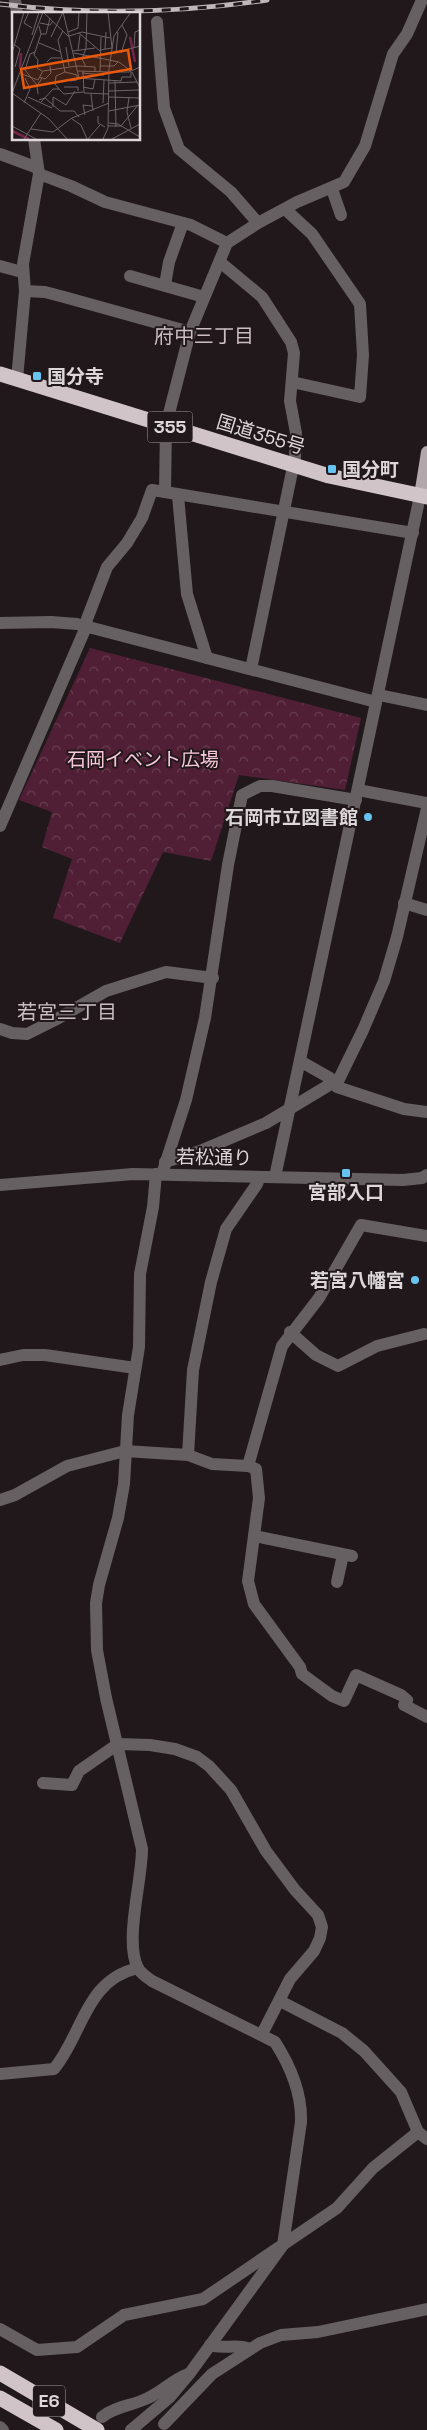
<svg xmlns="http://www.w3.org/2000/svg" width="427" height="2430" font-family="'Space Grotesk','Noto Sans JP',sans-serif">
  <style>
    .forest { fill: url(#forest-crowns) }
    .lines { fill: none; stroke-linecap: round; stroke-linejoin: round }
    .minor { stroke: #666062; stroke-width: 12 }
    .major { stroke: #b2a8ab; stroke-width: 12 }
    .highway { stroke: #d1c4c9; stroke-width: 15 }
    .rail-casing { stroke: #beb8ba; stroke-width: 5 }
    .rail { stroke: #21181b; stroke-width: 3; stroke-dasharray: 9; stroke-linecap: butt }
    .poi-dot { fill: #67c4f0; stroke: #21181b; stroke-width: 2 }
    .labels { text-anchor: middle; stroke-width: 4; stroke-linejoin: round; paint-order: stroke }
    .shield { fill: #21181b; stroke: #a59ea0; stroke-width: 1 }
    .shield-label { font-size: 18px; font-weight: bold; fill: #ddd7d9 }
    .poi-label { font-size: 19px; font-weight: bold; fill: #ddd7d9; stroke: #21181b; text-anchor: start }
    .street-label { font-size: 19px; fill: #ddd7d9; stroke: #21181b }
    .park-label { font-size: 19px; fill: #f8c8da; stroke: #21181b }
    .neighbourhood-label { font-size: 20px; fill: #cabec2; stroke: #21181b }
    .inset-river { fill: none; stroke: #73254a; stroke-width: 2.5 }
    .inset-road { fill: none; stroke: #6c6467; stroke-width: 1 }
    .view { fill: #e8590c; fill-opacity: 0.15; stroke: #e8590c; stroke-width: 2.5 }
    .inset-edge { fill: none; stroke: #ddd7d9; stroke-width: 2.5 }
  </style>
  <defs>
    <pattern id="forest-crowns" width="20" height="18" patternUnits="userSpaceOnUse" patternTransform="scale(1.25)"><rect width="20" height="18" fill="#501f35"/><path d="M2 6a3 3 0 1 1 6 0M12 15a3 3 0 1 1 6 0" fill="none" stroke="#693f52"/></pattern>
  </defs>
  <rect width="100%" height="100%" fill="#21181b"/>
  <!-- forest -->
  <polygon class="forest" points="90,648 361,718 345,790 239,775 211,861 163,852 120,943 53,918 72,859 42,847 52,812 19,800"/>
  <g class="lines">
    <!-- minor -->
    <g class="minor">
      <polyline points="15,0 17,14"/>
      <polyline points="157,22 164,108 179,149 231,192 258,223"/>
      <polyline points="0,154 38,168"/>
      <polyline points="39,174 71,186 105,202 191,225 227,243"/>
      <polyline points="332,189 341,215"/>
      <polyline points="285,209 312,234 360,304 363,355 360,397 292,382"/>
      <polyline points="220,262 262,297 291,342 294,353 290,401 296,433 295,457 251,669"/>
      <polyline points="0,266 22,272"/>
      <polyline points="130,276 204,297"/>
      <polyline points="165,285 169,262 183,223"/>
      <polyline points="25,291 45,292 64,297 190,332"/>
      <polyline points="17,379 25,291 23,264 39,174 34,139"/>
      <polyline points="165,492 413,533"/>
      <polyline points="178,496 187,594 207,658"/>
      <polyline points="0,623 51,622 77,624 376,702"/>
      <polyline points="379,695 427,705"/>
      <polyline points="358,790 427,803"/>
      <polyline points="0,826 86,627 87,619 107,567 127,543 142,518 152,490 165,492 166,425 190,332 227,243 258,223 297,202 344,182 365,146 393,54 407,34 422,0"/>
      <polyline points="404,903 427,910"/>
      <polyline points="0,1029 12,1033 27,1034 55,1020 106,991 166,972 213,978"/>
      <polyline points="300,1061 330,1078 337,1087 404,1109 427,1112"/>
      <polyline points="165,1162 200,1151 266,1123 339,1079 363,1030 384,981 397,937 427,808"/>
      <polyline points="162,1174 186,1100 205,1018 228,865 242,795 260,786 272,786 356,800"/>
      <polyline points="275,1177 420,496"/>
      <polyline points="0,1185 133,1174 403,1180 422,1178 427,1175"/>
      <polyline points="290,1332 316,1355 338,1366 377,1346 424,1334"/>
      <polyline points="0,1360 23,1355 45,1355 135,1368"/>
      <polyline points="188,1455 193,1370 211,1282 226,1229 257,1184 260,1177"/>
      <polyline points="248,1466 282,1346 319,1298 361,1225 427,1236"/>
      <polyline points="0,1500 15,1495 67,1466 125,1451 188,1455 212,1464 248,1466 256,1469 259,1498 248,1581 254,1604 300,1667 302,1674 332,1696 344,1701 356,1675 401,1695 407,1700 404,1705 427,1717"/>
      <polyline points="254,1536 352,1556"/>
      <polyline points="337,1582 343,1555"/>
      <polyline points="43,1783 72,1785 79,1771 118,1744 150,1745 175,1749 197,1757 209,1766 231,1790 266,1851 295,1890 318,1915 322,1927 320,1938 314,1951 290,1979 262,2034"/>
      <polyline points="280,2001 342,2033 364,2051 401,2092 418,2132 427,2139"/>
      <path d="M0,2074L54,2069C83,2034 85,1980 138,1968"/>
      <polyline points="0,2329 37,2350 77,2347 124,2315 203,2299 337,2208 373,2168 418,2132"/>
      <path d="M210,2345C223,2350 237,2343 250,2349"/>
      <path d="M102,2417C116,2406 132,2406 148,2398C163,2391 172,2380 188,2374"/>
      <polyline points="164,2424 212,2374 260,2343 281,2335 318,2332 427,2309"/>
      <polyline points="0,2427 3,2430"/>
      <path d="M131,2430L170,2397L190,2373L283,2245L301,2122C302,2093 291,2067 275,2042L152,1981C147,1977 141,1974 138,1968C124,1942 142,1881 142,1849L106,1698L97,1650L96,1603L99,1585L118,1518L124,1484L128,1415L139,1347L140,1274L153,1207L156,1174"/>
    </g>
    <!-- major -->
    <polyline class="major" points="420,496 427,452"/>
    <!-- highway -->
    <g class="highway">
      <polyline points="0,374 329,476 427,497"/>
      <polyline points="0,2373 97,2430"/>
      <polyline points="0,2398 56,2430"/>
    </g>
    <!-- rail casing -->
    <g class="rail-casing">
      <path id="rail" d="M0,4C88,15 179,13 267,0"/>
    </g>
    <!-- rail -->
    <use href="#rail" class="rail"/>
  </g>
  <!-- markers -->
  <g class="poi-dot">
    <rect x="32" y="371" width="10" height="10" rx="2.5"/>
    <rect x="327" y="464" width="10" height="10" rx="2.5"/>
    <circle cx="368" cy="817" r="5"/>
    <rect x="341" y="1168" width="10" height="10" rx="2.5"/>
    <circle cx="415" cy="1280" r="5"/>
  </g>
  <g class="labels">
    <!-- shield labels -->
    <g class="shield">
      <rect x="147.5" y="411.5" width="45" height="31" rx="4"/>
      <rect x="33" y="2385.5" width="32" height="31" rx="4"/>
    </g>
    <g class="shield-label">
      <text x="170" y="433">355</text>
      <text x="49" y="2407">E6</text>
    </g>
    <!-- poi labels -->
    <g class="poi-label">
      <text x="47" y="383">国分寺</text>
      <text x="342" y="476">国分町</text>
      <text x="358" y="824" text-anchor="end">石岡市立図書館</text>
      <text x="346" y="1199" text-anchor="middle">宮部入口</text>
      <text x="405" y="1287" text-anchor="end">若宮八幡宮</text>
    </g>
    <!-- street labels -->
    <g class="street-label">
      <text transform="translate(261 434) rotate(17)" y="7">国道355号</text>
      <text transform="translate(214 1157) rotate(1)" y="7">若松通り</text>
    </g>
    <!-- park labels -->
    <g class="park-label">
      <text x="143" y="766">石岡イベント広場</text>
    </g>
    <!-- neighbourhood labels -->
    <g class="neighbourhood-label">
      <text x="204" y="343">府中三丁目</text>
      <text x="67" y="1019">若宮三丁目</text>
    </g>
  </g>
  <!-- overview -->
  <g transform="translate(12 12)">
    <rect width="128" height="128" fill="#21181b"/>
    <path class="inset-river" d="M118,25L123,50M8,56L9,41M0,119L17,127"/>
    <path class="inset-road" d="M17,0L12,11L20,16M31,0L57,25M51,0L67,66M28,11L38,13L41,9M27,14L29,22L22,43L26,48L25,56L30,59M56,20L66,16L67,0M67,21L88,39M29,22H34L38,6M20,23L27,0M57,24L70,20L98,26M39,25L51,0M27,31L49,40M54,35L57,54M122,36L123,20L128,18M93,37L94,20M66,38L68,23M88,38L100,36L96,0M61,39L83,36M23,40L18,42L13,58L25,73M0,41L12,0M62,41L107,50L119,59M104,41L106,20M109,41L115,23L110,13M99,42L128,34M35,50L39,46H49M65,54L83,55V60M88,54H102L106,50M3,55L8,37L3,33M74,55L70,47L74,36L75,0M66,59L97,60M71,59L72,81L96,82M53,60L65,63V68L58,69M88,60L89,25M97,60H117L128,55M120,60L128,76M70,61L92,63M10,62L26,68L31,59L65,54M28,65L33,67L39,61L38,54M65,66L109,69M103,68L104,115M109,69L110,65H119V60M97,71L125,70M52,75H66V79M71,75L81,77L83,67M47,77L43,72L44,64L53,60L46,28L51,19M97,79L127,78M0,81L31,0M0,81L37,107L55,127M26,82L25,74L30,66M79,82L81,99M16,85L40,96M97,85L128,86M117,85L115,100L119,116M27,88L33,86L48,99H62L67,105M29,90L41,77H47L52,82L71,80M12,91L18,77L13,66M91,91L92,68M41,95V85L54,93L63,79M97,99L128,93M73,103L71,93L80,94M86,104V111L93,115M60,107L69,113L75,127M97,111L106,112L128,125M0,114L24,127M96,114H109L126,93M19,117L41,120L60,106L97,91M12,127L29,101M76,127L88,113M91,127L96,116L97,57L102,24L119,0M100,127L128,112"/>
    <path class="view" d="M116,38L119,57L12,76L9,57Z"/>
    <rect width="128" height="128" class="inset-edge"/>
  </g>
</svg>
